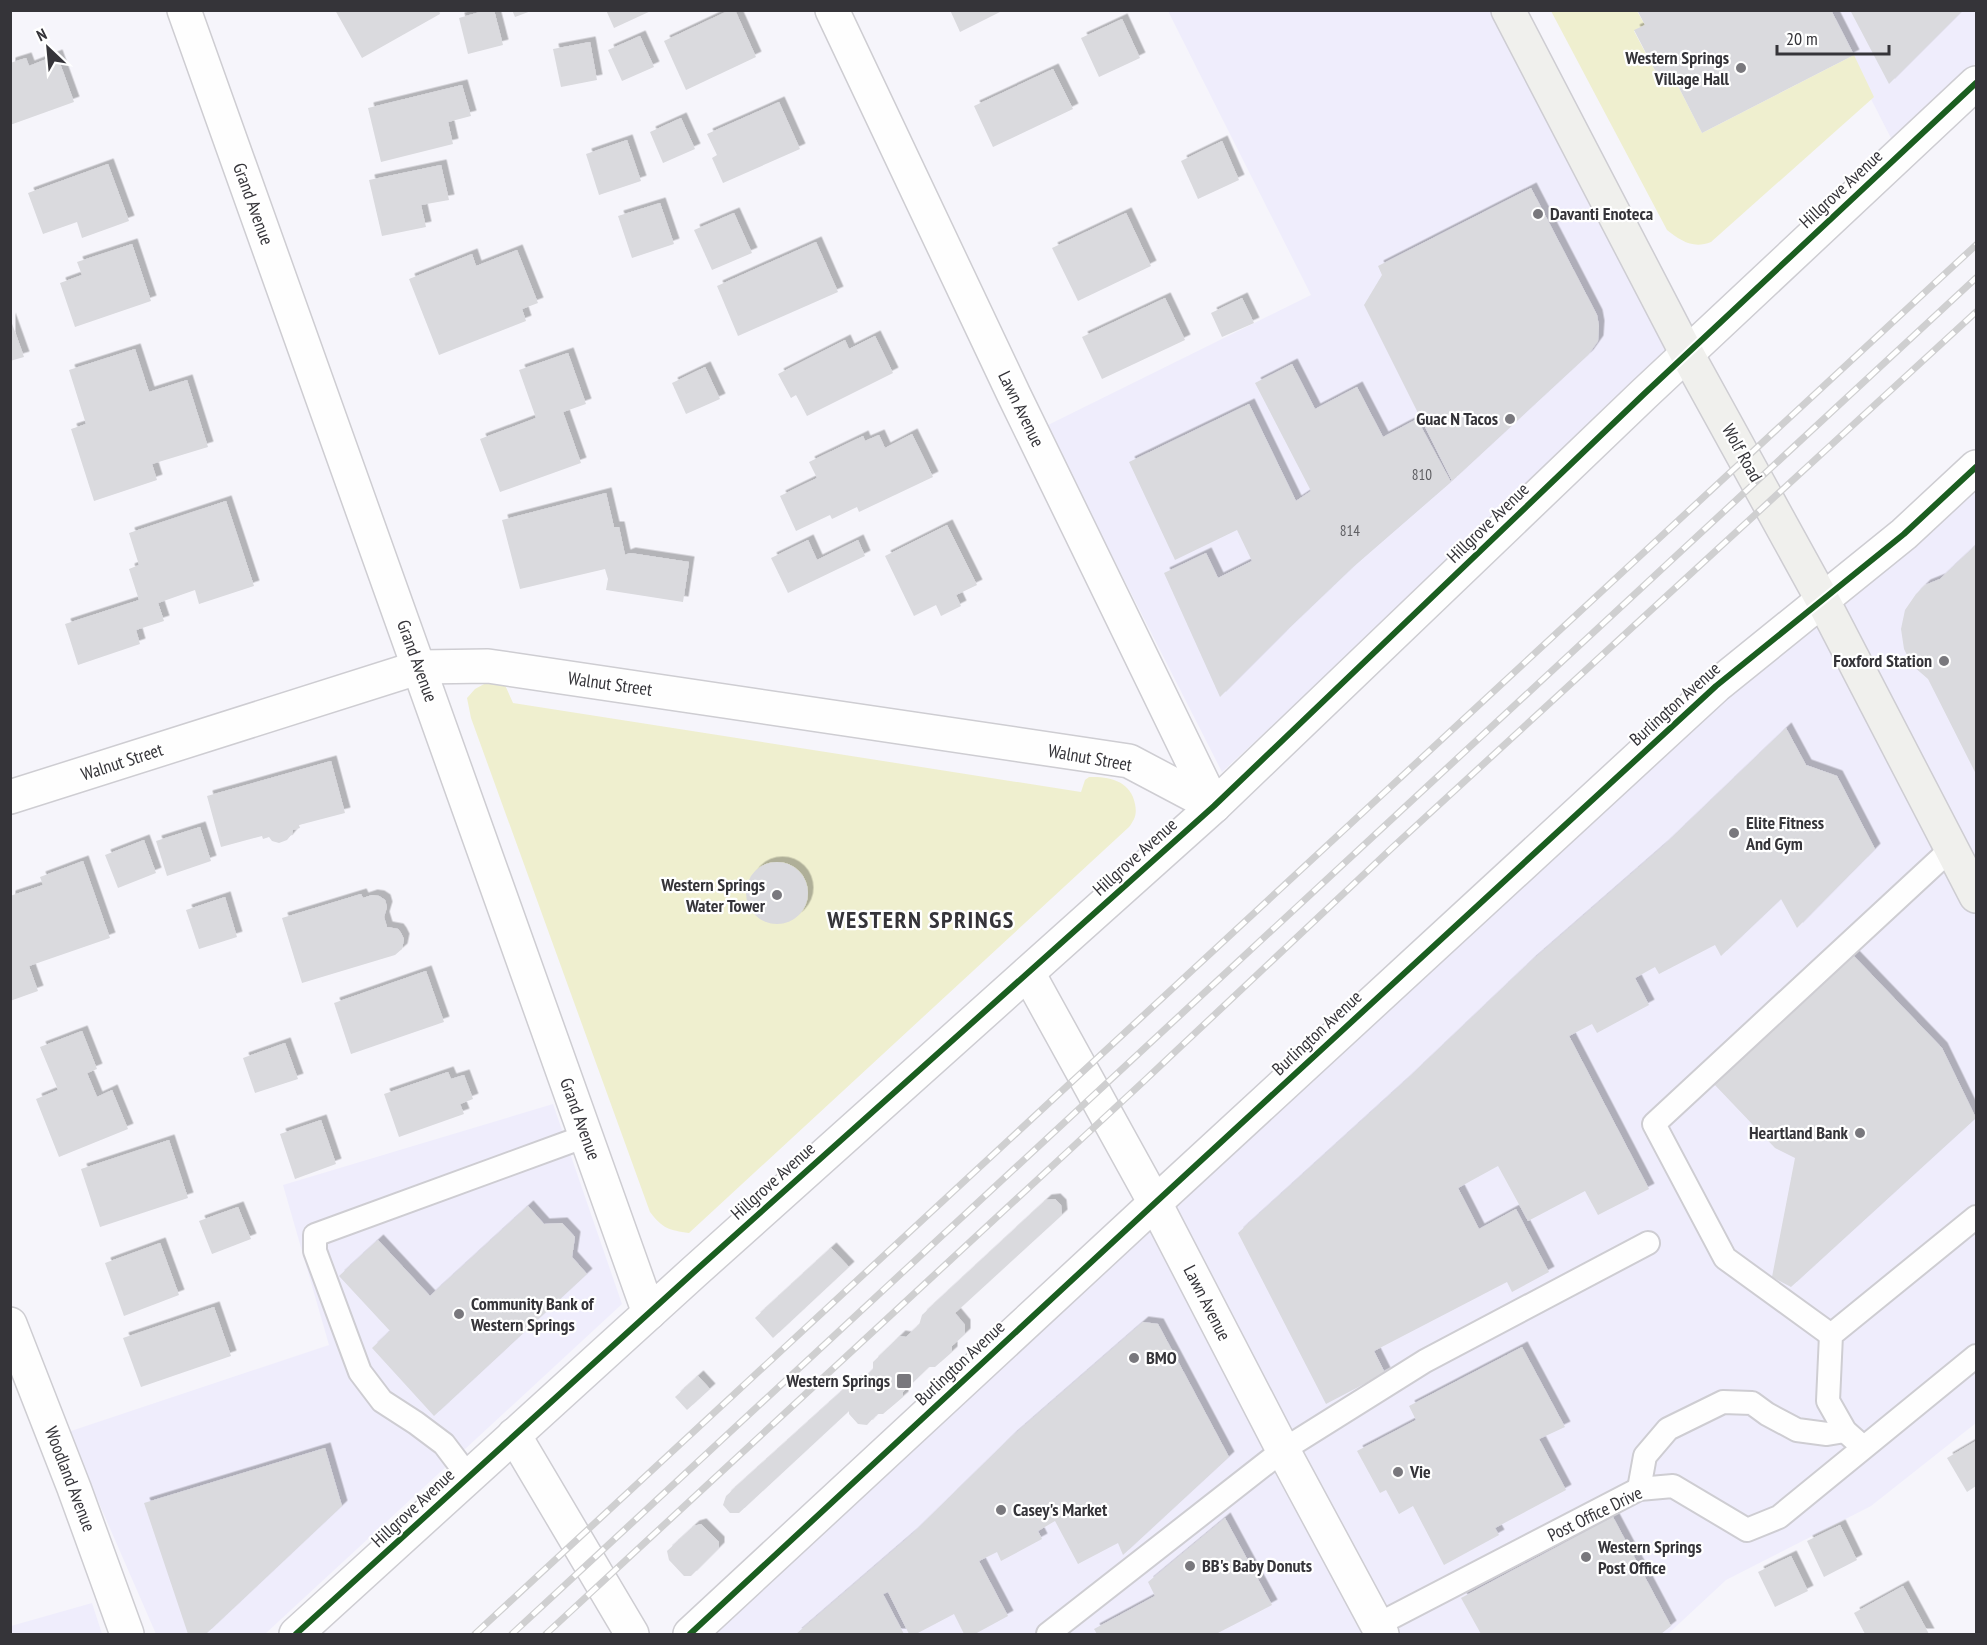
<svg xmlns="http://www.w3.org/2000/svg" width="1987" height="1645" font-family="'PT Sans Narrow',sans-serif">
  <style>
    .built { fill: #efedfc }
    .green { fill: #efefcf }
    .building { fill: #dadade; filter: url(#shadow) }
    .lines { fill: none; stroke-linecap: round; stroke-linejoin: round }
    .lane-casing { stroke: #cecdd2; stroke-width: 26 }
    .street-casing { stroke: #cecdd2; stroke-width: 36 }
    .secondary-casing { stroke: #cecdd2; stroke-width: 36 }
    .lane { stroke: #fefefe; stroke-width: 22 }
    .street { stroke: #fefefe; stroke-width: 33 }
    .secondary { stroke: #f0f0ed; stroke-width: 33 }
    .rail-casing { stroke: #cfcfd0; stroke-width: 7 }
    .rail { stroke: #fff; stroke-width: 4.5; stroke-dasharray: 14; stroke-linecap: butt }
    .cycleway-casing { stroke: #fff; stroke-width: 10 }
    .cycleway { stroke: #1b5e20; stroke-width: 6 }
    .poi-dot { fill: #79787d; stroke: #fff; stroke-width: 2 }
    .labels { text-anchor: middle; stroke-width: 4.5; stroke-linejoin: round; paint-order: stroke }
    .number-label { font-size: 15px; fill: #5e5e62 }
    .poi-label { font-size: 18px; font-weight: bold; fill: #353439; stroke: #fff; text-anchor: start }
    .street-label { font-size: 18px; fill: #353439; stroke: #fff }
    .district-label { font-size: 24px; font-weight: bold; letter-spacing: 1.5px; fill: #353439; stroke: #fff }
  </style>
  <defs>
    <filter id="shadow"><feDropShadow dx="5.5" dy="-5.5" stdDeviation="0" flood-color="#0004"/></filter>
  </defs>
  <rect width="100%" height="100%" fill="#f6f5fb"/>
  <!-- built -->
  <g class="built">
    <polygon points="1168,11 1495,11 1675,353 1222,772 1046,426 1311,295"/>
    <polygon points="1826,11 1976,11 1976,63 1892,140"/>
    <polygon points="1976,474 1976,1423 1871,1506 1726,1580 1668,1634 701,1634 1163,1204"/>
    <polygon points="553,1104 622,1304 265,1634 156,1634 68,1432 329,1345 283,1185"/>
    <polygon points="92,1603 102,1634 11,1634 11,1626"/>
  </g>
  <!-- green -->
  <g class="green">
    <path d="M1551,11H1637L1645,25L1634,31L1662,84L1674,78L1702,133L1854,55L1874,97L1711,242C1693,249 1681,241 1667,230Z"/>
    <path d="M486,683L505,685L513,703L1081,792L1085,780L1089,777C1109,776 1131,781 1135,804C1137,814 1135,819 1129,827L689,1233C669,1230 663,1229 650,1212L471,718L467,698L475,689Z"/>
  </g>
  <!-- building -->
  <g class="building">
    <polygon points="335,10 439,10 440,14 362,58"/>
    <polygon points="487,10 494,10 503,45 468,54 459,18"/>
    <polygon points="512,10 531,10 531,11 515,17"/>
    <polygon points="606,10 653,10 614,28"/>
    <polygon points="730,10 735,10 756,57 686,90 664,41"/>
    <polygon points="950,10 1004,10 960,32"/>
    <polygon points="1637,10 1831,10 1854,55 1702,133 1674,78 1662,84 1634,30 1645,25"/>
    <polygon points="1850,10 1963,10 1889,84"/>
    <polygon points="1122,19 1140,58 1099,77 1081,38"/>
    <polygon points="640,36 654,67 622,81 608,50"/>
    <polygon points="590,42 597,80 561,87 553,49"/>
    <polygon points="57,55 74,102 10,125 10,63 26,58 29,66"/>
    <polygon points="1053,69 1073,109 993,147 974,106"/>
    <polygon points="462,85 471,116 448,122 453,144 381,162 368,108"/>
    <polygon points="779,102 800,149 723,183 712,158 717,155 707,134"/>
    <polygon points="681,118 695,149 663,163 650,132"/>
    <polygon points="627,140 641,181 599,195 586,154"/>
    <polygon points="1222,141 1239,180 1198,199 1181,161"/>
    <polygon points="108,164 129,221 82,238 77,222 43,234 28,193"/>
    <polygon points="441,165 449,200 421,205 426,227 382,236 369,180"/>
    <polygon points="1531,188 1597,315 1599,326 1598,341 1588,355 1452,481 1364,305 1382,275 1378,266"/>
    <polygon points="660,203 674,244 632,258 618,216"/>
    <polygon points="734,213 752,253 712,270 694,230"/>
    <polygon points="1126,213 1151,266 1078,301 1052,248"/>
    <polygon points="816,242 838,292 738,336 717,286"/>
    <polygon points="132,244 151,301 75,327 60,283 82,275 77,262"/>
    <polygon points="517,250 538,303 522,309 526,321 439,355 409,279 472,254 476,266"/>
    <polygon points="1165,298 1185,340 1102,379 1082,337"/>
    <polygon points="1242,298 1254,323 1222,337 1211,313"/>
    <polygon points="10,318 24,357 10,361"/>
    <polygon points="875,336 893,373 807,416 796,395 791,398 778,374 845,340 849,349"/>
    <polygon points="135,349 149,392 187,380 208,447 152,464 157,480 94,501 71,429 86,424 69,370"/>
    <polygon points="568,353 586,404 563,412 581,463 500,492 480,439 536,418 519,370"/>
    <polygon points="1292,364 1315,409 1357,387 1383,437 1417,419 1451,482 1352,568 1285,632 1220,697 1164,573 1206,553 1218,578 1252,561 1237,530 1175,560 1129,462 1249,404 1296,501 1311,491 1255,383"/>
    <polygon points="705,367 720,399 686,414 672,383"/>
    <polygon points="912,434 933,477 859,512 857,507 832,519 830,515 796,531 780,496 817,478 809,462 863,436 865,441 879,435 885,448"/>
    <polygon points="606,493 614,527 619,527 625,555 630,553 689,562 683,602 606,590 608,579 605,569 520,589 502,520"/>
    <polygon points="226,501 254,586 199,604 195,590 158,603 164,621 136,630 140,644 78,665 65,624 139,600 129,569 139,565 129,533"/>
    <polygon points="947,525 977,585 956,595 961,606 941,616 936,605 914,616 885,556"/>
    <polygon points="808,540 817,560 858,540 865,556 788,593 771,558"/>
    <polygon points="1976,545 1976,774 1928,679 1913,666 1908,657 1904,649 1901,629 1905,610 1916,594 1925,585 1940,579"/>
    <polygon points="1786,728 1806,765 1837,776 1875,849 1797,928 1781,899 1721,956 1715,945 1659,974 1655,967 1635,978 1649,1005 1597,1033 1592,1024 1569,1036 1649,1189 1598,1215 1585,1191 1528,1221 1498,1166 1458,1188 1479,1229 1516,1209 1549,1272 1512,1292 1507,1282 1374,1351 1385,1373 1326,1404 1238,1233 1404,1082 1530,962 1663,846"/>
    <polygon points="331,761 345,813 299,825 300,828 293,830 292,834 287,840 279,843 272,841 269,837 263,839 262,836 221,847 207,796"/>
    <polygon points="200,827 211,861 167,876 156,841"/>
    <polygon points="144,840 156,873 118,888 105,855"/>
    <polygon points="83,861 110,938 29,966 38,991 10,1001 10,896 43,885 40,877"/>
    <circle cx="777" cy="893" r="31"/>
    <polygon points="361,894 363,898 372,895 379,896 385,900 387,907 384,917 387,927 398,929 401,933 404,939 402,949 395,955 302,983 282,918"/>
    <polygon points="225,897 237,937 199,949 186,910"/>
    <polygon points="1851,953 1942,1048 1976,1118 1791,1287 1772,1277 1795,1158 1775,1148 1713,1083"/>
    <polygon points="426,971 444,1022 351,1054 334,1003"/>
    <polygon points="82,1031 97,1069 87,1073 97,1097 112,1090 128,1129 59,1157 36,1099 58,1090 40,1047"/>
    <polygon points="285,1043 298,1079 255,1093 243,1058"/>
    <polygon points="448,1072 451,1079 464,1075 473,1099 460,1104 464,1114 399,1137 384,1094"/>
    <polygon points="321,1120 336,1164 295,1179 280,1134"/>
    <polygon points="169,1140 188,1198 100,1227 81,1169"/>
    <polygon points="1055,1199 1061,1205 1062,1215 955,1313 965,1325 965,1334 952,1346 952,1352 935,1367 929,1367 903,1392 903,1397 883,1414 877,1414 867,1425 858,1424 849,1414 849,1411 739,1513 730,1513 723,1505 726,1496 852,1382 862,1380 873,1369 873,1362 900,1336 906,1337 919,1325 922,1315 1046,1200"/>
    <polygon points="528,1206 544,1224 562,1223 575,1237 572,1257 587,1274 434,1416 372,1348 390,1331 339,1276 378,1240 430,1296"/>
    <polygon points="238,1207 251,1239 212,1254 199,1221"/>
    <polygon points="160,1243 179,1295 124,1316 105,1263"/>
    <polygon points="831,1248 849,1267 773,1338 755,1318"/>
    <polygon points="214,1307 231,1356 141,1387 123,1338"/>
    <polygon points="1143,1322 1158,1324 1229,1457 1123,1555 1118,1543 1078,1564 1055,1521 1038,1531 1042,1539 1001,1561 997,1552 979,1561 1008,1616 975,1634 964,1634 954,1614 916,1634 909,1634 888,1592 883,1594 904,1634 796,1634 912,1534 1011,1437"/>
    <polygon points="1522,1347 1565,1427 1539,1439 1566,1490 1495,1528 1499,1535 1444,1565 1413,1506 1399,1514 1386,1490 1380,1493 1357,1451 1416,1420 1409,1406"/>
    <polygon points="698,1376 710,1389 687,1410 675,1397"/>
    <polygon points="1976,1441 1976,1486 1967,1492 1947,1458"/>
    <polygon points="325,1448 342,1506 206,1634 188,1634 144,1503"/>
    <polygon points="1613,1517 1671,1626 1661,1634 1481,1634 1461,1598"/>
    <polygon points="1225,1518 1272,1605 1216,1634 1097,1634 1094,1629 1155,1596 1148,1582"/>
    <polygon points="701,1524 719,1542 719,1548 691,1576 684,1576 669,1560 667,1551 694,1526"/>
    <polygon points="1840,1525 1857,1560 1824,1577 1807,1541"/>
    <polygon points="1791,1556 1808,1591 1775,1607 1758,1572"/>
    <polygon points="1903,1586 1929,1634 1865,1634 1854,1613"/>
  </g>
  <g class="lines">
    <!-- lane casing -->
    <g class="lane-casing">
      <g id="lane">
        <polyline points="1831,1335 1725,1258 1654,1124 1952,848"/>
        <polyline points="1863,1447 1845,1431 1828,1401 1831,1335 1976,1217"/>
        <polyline points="469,1477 444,1444 416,1423 382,1401 360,1372 315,1251 315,1235 586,1136"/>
        <polyline points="1639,1489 1645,1456 1668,1429 1723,1402 1752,1403 1767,1414 1797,1430 1827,1434 1845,1431"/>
        <polyline points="1377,1625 1639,1489 1673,1486 1747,1530 1779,1517 1976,1356"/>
        <polyline points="1048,1634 1283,1450 1425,1361 1648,1243"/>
      </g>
    </g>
    <!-- street casing -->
    <g class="street-casing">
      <g id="street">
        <polyline points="184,10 649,1313"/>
        <polyline points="832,10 1014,395 1214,806"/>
        <polyline points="10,797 420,667 488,666 1129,761 1214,806"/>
        <polyline points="1028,973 1155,1203 1283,1450 1382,1634"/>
        <polyline points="10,1324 74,1488 127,1634"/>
        <polyline points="514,1435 632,1634"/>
        <polyline points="296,1634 694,1272 1214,806 1644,394 1976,83"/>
        <polyline points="690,1634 1155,1203 1716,686 1904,534 1976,467"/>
      </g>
    </g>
    <!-- secondary casing -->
    <g class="secondary-casing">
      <polyline id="secondary" points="1508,10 1687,354 1822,599 1976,896"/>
    </g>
    <!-- lane -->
    <use href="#lane" class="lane"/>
    <!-- street -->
    <use href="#street" class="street"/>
    <!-- secondary -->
    <use href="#secondary" class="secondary"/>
    <!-- rail casing -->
    <g class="rail-casing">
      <g id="rail">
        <polyline points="475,1634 1976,245"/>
        <polyline points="512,1634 1976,278"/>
        <polyline points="546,1634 1143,1082 1393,847 1976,312"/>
      </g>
    </g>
    <!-- rail -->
    <use href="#rail" class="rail"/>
    <!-- cycleway casing -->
    <g class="cycleway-casing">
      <g id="cycleway">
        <polyline points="296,1634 694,1272 1214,806 1644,394 1976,83"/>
        <polyline points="690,1634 1155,1203 1716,686 1904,534 1976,467"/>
      </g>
    </g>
    <!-- cycleway -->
    <use href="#cycleway" class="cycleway"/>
  </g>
  <!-- markers -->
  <g class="poi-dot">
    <circle cx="1741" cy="68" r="6"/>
    <circle cx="1538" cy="214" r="6"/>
    <circle cx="1510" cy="419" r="6"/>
    <circle cx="1944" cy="661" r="6"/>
    <circle cx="1734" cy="833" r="6"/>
    <circle cx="777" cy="895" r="6"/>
    <circle cx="1860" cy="1133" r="6"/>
    <circle cx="459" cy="1314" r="6"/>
    <circle cx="1134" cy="1358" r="6"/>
    <rect x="896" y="1373" width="16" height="16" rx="3"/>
    <circle cx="1398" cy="1472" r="6"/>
    <circle cx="1001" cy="1510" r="6"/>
    <circle cx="1586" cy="1557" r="6"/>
    <circle cx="1190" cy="1566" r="6"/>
  </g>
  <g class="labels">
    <!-- number labels -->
    <g class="number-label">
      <text x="1422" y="480">810</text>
      <text x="1350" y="536">814</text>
    </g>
    <!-- poi labels -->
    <g class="poi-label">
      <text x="1729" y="64" text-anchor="end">Western Springs<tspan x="1729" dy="21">Village Hall</tspan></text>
      <text x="1550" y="220">Davanti Enoteca</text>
      <text x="1498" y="425" text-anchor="end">Guac N Tacos</text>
      <text x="1932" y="667" text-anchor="end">Foxford Station</text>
      <text x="1746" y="829">Elite Fitness<tspan x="1746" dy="21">And Gym</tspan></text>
      <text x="765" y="891" text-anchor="end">Western Springs<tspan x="765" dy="21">Water Tower</tspan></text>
      <text x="1848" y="1139" text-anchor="end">Heartland Bank</text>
      <text x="471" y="1310">Community Bank of<tspan x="471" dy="21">Western Springs</tspan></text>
      <text x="1146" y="1364">BMO</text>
      <text x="890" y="1387" text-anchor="end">Western Springs</text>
      <text x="1410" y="1478">Vie</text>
      <text x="1013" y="1516">Casey's Market</text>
      <text x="1598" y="1553">Western Springs<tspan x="1598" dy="21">Post Office</tspan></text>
      <text x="1202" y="1572">BB's Baby Donuts</text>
    </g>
    <!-- street labels -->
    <g class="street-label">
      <text transform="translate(1841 189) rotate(-43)" y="6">Hillgrove Avenue</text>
      <text transform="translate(253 204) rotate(70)" y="6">Grand Avenue</text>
      <text transform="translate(1021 409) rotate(64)" y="6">Lawn Avenue</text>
      <text transform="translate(1742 453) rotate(61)" y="6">Wolf Road</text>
      <text transform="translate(1488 523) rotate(-44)" y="6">Hillgrove Avenue</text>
      <text transform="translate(417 661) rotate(70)" y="6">Grand Avenue</text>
      <text transform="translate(610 684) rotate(8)" y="6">Walnut Street</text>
      <text transform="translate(1675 704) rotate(-42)" y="6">Burlington Avenue</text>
      <text transform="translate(1090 758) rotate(10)" y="6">Walnut Street</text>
      <text transform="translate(122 762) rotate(-18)" y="6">Walnut Street</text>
      <text transform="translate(1135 857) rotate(-42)" y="6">Hillgrove Avenue</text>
      <text transform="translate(1317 1033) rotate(-43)" y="6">Burlington Avenue</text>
      <text transform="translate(580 1119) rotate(70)" y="6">Grand Avenue</text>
      <text transform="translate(773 1181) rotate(-42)" y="6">Hillgrove Avenue</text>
      <text transform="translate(1207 1303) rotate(63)" y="6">Lawn Avenue</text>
      <text transform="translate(960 1363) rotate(-43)" y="6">Burlington Avenue</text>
      <text transform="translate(70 1479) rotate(69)" y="6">Woodland Avenue</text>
      <text transform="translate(413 1508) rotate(-43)" y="6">Hillgrove Avenue</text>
      <text transform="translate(1595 1514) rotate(-26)" y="6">Post Office Drive</text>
    </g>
    <!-- district labels -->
    <g class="district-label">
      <text x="921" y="928">WESTERN SPRINGS</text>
    </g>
  </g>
  <!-- border -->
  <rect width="1987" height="1645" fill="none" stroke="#353439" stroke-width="24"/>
  <!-- north arrow -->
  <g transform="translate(48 48) rotate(334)" stroke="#ffffff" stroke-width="4.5" paint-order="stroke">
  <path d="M0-4.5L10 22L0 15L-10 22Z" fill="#353439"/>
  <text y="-9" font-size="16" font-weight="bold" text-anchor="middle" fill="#353439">N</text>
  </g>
  <!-- scale -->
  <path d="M1777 45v9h112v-9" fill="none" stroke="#353439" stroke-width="3"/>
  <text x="1786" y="45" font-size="18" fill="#353439" stroke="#ffffff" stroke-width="4.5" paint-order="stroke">20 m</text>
</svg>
